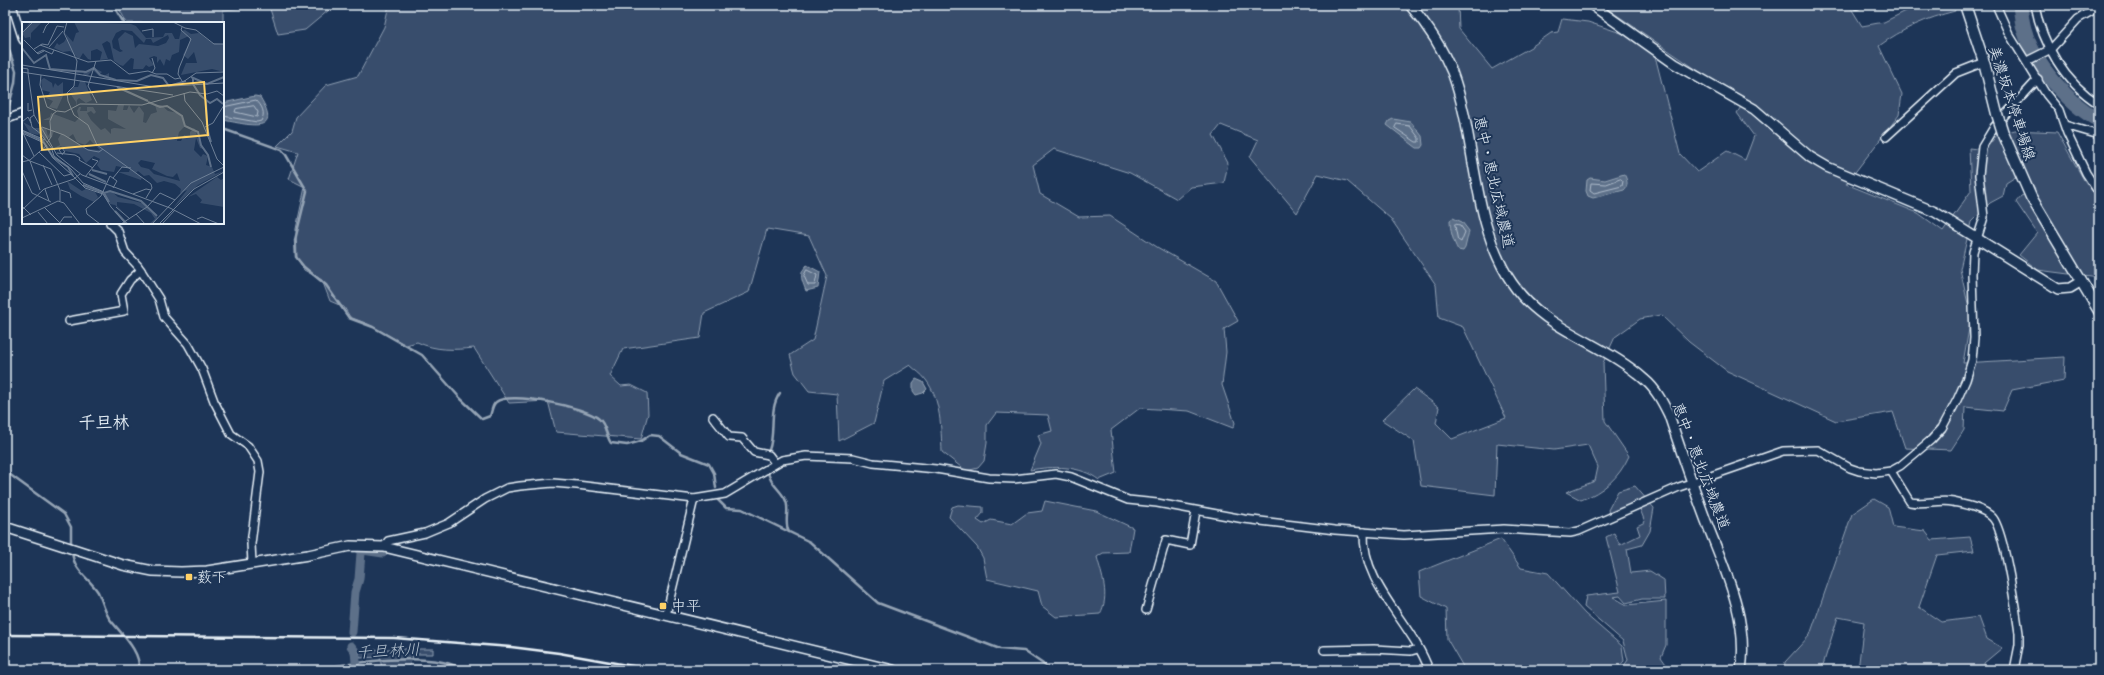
<svg xmlns="http://www.w3.org/2000/svg" width="2104" height="675" font-family="'Comic Neue','Klee One',sans-serif">
  <style>
    .green { fill: #374d6c; stroke: #909fb2 }
    .water { fill: #5d7089; stroke: #95a4b5 }
    .lines { fill: none; stroke-linecap: round; stroke-linejoin: round }
    .shore { stroke: #b0bdcc; stroke-width: 1 }
    .stream { stroke: #95a4b5; stroke-width: 2.5 }
    .canal { stroke: #5d7089; stroke-width: 9 }
    .river { stroke: #5d7089; stroke-width: 15 }
    .minor-casing { stroke: #e8f1f8; stroke-width: 10 }
    .tertiary-casing { stroke: #e8f1f8; stroke-width: 12 }
    .secondary-casing { stroke: #e8f1f8; stroke-width: 13 }
    .minor { stroke: #1d3557; stroke-width: 7 }
    .tertiary { stroke: #1d3557; stroke-width: 9 }
    .secondary { stroke: #1d3557; stroke-width: 10 }
    .rail { stroke: #e8f1f8; stroke-width: 2.5 }
    .secondary-bridge-casing { stroke: #e8f1f8; stroke-width: 13; stroke-linecap: butt }
    .secondary-bridge { stroke: #1d3557; stroke-width: 10 }
    .poi-dot { fill: #ffd166; stroke: #1d3557; stroke-width: 1.5 }
    .labels { text-anchor: middle; stroke-width: 4; stroke-linejoin: round; paint-order: stroke }
    .street-label { font-size: 15px; fill: #e8f1f8; stroke: #1d3557 }
    .poi-label { font-size: 15px; fill: #e8f1f8; stroke: #1d3557; text-anchor: start }
    .water-label { font-size: 16px; font-style: italic; fill: #b7c4d1; stroke: #1d3557 }
    .quarter-label { font-size: 17px; font-weight: bold; fill: #e8f1f8; stroke: #1d3557 }
    .inset-river { fill: none; stroke: #5d7089; stroke-width: 2 }
    .inset-road { fill: none; stroke: #6e8097; stroke-width: 1 }
    .view { fill: #ffd166; fill-opacity: 0.15; stroke: #ffd166; stroke-width: 2 }
    .inset-edge { fill: none; stroke: #e8f1f8; stroke-width: 2 }
  </style>
  <rect width="100%" height="100%" fill="#1d3557"/>
  <filter id="ink" filterUnits="userSpaceOnUse"><feTurbulence type="fractalNoise" baseFrequency=".025" numOctaves="2"/><feDisplacementMap in="SourceGraphic" scale="8" xChannelSelector="R" yChannelSelector="G"/><feConvolveMatrix kernelMatrix="1 2 1 2 8 2 1 2 1" color-interpolation-filters="sRGB"/></filter>
  <g filter="url(#ink)">
    <!-- green -->
    <g class="green">
      <polygon points="117,5 335,5 305,30 278,34 269,6 223,10 223,23 127,23"/>
      <path d="M389,5H1458L1459,29L1492,69L1531,47L1551,33L1558,32L1562,19L1588,22L1624,34L1655,56L1680,154L1697,172L1727,151L1745,160L1754,136L1737,113L1744,102L1602,5H1849L1862,26L1884,22L1910,9L1911,5H1953L1955,11C1927,18 1902,29 1879,46L1902,94L1899,115L1846,184L1918,213L1943,231L1971,191L1969,148L1985,150L1997,135L2015,130L2057,132L2084,180L2099,200V278L2038,270L2019,255L2037,233L2016,202L2021,196L2035,190L2025,171L2006,183L2003,196L1990,203L1971,222L1960,269L1971,317L1963,363L2065,357L2064,380L2012,390L2003,411L1965,407L1964,430L1951,450L1905,448L1893,412L1836,421L1727,371L1689,342L1661,315L1640,319L1615,337L1603,363L1605,421L1629,456C1619,478 1603,492 1581,500L1566,492L1595,481L1598,467L1588,445L1554,450L1497,444L1495,495L1421,486L1414,441L1382,420L1414,389L1439,407L1436,423L1452,439L1506,418L1463,327L1439,318L1436,285L1391,219L1347,181L1318,174L1297,213L1250,157L1258,140L1221,125L1213,135L1228,163L1224,183L1191,187L1177,199L1130,173L1054,149L1033,165L1040,194L1079,217L1110,216L1157,247L1216,281L1238,321L1224,329L1226,352L1222,385L1235,423L1233,428L1189,411L1140,408L1111,430L1116,473L1099,480C1080,465 1053,466 1030,470L1041,444L1038,435L1052,431L1048,415L996,413L987,425V443L984,461L978,468L966,471L942,452C941,428 941,400 926,380C922,374 915,370 910,365L884,381L874,423L839,441L837,394L809,391L795,373L790,355L813,340L827,276L809,236L767,229L749,292L704,313L700,338L623,349L610,376L621,386L631,385L647,393L648,414L641,439L556,432L548,401L509,403L474,348C454,350 436,351 417,342L406,345L368,324L350,317L344,307L330,301L322,280L304,270L297,258L296,229L305,187L289,179L298,152L277,146L292,131L296,117L326,85L358,76L384,27Z"/>
      <polygon points="1635,486 1654,508 1650,531 1642,545 1627,549 1631,573 1650,571 1664,580 1665,599 1642,599 1626,603 1620,596 1613,597 1627,605 1666,601 1666,645 1661,657 1670,670 1621,670 1628,660 1623,641 1584,607 1586,596 1620,592 1606,537 1614,533 1620,545 1640,535 1637,526 1645,522 1638,504 1611,517 1608,510 1618,491"/>
      <polygon points="1874,499 1888,507 1893,527 1925,531 1932,540 1970,537 1974,551 1937,555 1919,607 1941,622 1979,617 1987,639 2002,648 1984,663 1985,670 1858,670 1864,622 1838,617 1823,665 1818,670 1784,670 1785,662 1810,635 1852,514"/>
      <path d="M1045,501L1096,511L1133,528L1129,552L1103,553L1097,557C1102,576 1110,596 1100,614L1056,617L1042,606L1038,591L987,579L983,558L977,547L949,517L952,507L958,505L983,507V513L977,520L983,524L991,520L1012,524L1027,513L1042,511Z"/>
      <polygon points="1501,539 1521,568 1548,573 1585,614 1622,646 1624,661 1616,670 1465,670 1447,639 1446,609 1421,596 1419,572"/>
      <polygon points="383,649 433,649 433,654 414,654 407,670 382,670 380,657 360,658 359,651"/>
    </g>
    <!-- water -->
    <g class="water">
      <path d="M255,96L260,97C284,136 246,124 223,120V103Z"/>
      <polygon points="1393,119 1411,122 1422,136 1423,145 1421,148 1417,148 1387,125 1389,121"/>
      <path d="M1624,174C1627,179 1629,186 1624,190L1593,198L1588,196L1586,191L1587,180L1590,178L1605,180Z"/>
      <path d="M1453,218L1462,222L1469,231L1465,248L1463,251L1458,250C1453,241 1450,230 1450,220Z"/>
      <path d="M807,265L820,272L818,288L806,291C802,280 798,274 807,265Z"/>
      <polygon points="916,379 923,382 927,389 923,393 916,395 913,391 913,383"/>
    </g>
    <g class="lines">
      <!-- shore -->
      <g class="shore">
        <polygon points="254,106 258,112 257,117 235,112 236,109"/>
        <path d="M223,107L256,100C262,106 266,113 261,121L257,122L223,116"/>
        <polygon points="1397,124 1410,126 1419,138 1419,142 1416,142 1395,128"/>
        <polygon points="1621,179 1623,181 1622,186 1594,193 1590,190 1591,183 1606,184"/>
        <polygon points="1455,224 1460,225 1465,232 1461,242 1458,240"/>
        <polygon points="807,270 817,275 815,285 808,285 804,276"/>
      </g>
      <!-- stream -->
      <g class="stream">
        <polyline points="113,5 124,23"/>
        <polyline points="5,38 16,71 15,83 6,117"/>
        <path d="M223,129L282,150L286,155L307,191L295,240L296,257L304,267L326,285L349,318L373,327L422,355L460,398L482,419L490,416C492,411 492,405 496,402C509,391 586,407 599,419C606,424 606,436 611,443L627,445L641,441L650,435L659,436L681,453L709,464L714,473L716,488"/>
        <path d="M769,450C776,432 768,410 780,393"/>
        <path d="M768,470C768,482 780,489 785,499C791,509 783,521 789,532"/>
        <polyline points="5,471 64,514 71,527 71,547"/>
        <polyline points="718,500 726,508 742,509 810,542 878,603 1000,649 1024,651 1052,670"/>
        <path d="M72,552C74,571 88,577 98,592C102,600 104,610 109,618C120,633 141,650 139,670"/>
        <path d="M312,670C347,664 434,649 463,670"/>
      </g>
      <!-- canal -->
      <g class="canal">
        <polyline points="352,632 355,592 359,579 361,553 363,550 383,553"/>
        <polyline points="351,646 355,651 356,662"/>
      </g>
      <!-- river -->
      <path class="river" d="M2020,5C2021,13 2022,22 2024,29C2033,63 2069,105 2099,120"/>
      <!-- minor casing -->
      <g class="minor-casing">
        <g id="minor">
          <polyline points="12,5 23,40"/>
          <polyline points="1856,5 1857,5"/>
          <polyline points="1996,5 2009,34 2046,94 2059,110 2067,133 2086,173 2099,193"/>
          <path d="M2035,5C2042,44 2065,83 2099,104"/>
          <polyline points="2027,61 2051,49 2078,19 2099,7"/>
          <polyline points="5,120 23,113"/>
          <polyline points="2065,125 2099,135"/>
          <polyline points="1886,137 1956,73 1984,62"/>
          <polyline points="110,223 118,231 125,252 138,266 159,299 164,317 188,344 202,369 214,401 231,434 248,446 258,461 260,472 251,544 252,563"/>
          <polyline points="69,321 124,311 121,294 130,280 141,270"/>
          <polyline points="713,417 729,437 742,438 754,452 769,455 775,463"/>
          <path d="M1891,471L1910,502C1925,505 1939,499 1953,502C1966,505 1983,508 1992,517C2004,528 2016,612 2019,633V645L2014,670"/>
          <path d="M1364,532C1362,586 1412,622 1429,670"/>
          <polyline points="384,547 388,541 425,533 449,523 485,499 507,488 520,486 553,483 577,485 694,499 725,494 782,460 806,456 853,458 873,463 936,469 989,478 1014,479 1056,474 1071,477 1128,500 1157,503 1244,519 1335,530 1404,535 1504,529 1570,533 1579,531 1679,487 1783,451 1818,450 1850,468 1859,471 1876,473 1891,471 1900,466 1931,440 1942,428 1957,400 1966,380 1972,360 1974,338 1972,274 1973,252 1984,217 1979,175 1982,147 1994,127 2038,79"/>
          <polyline points="1146,610 1166,540 1190,545 1196,511"/>
          <polyline points="666,615 694,499"/>
          <polyline points="1324,650 1374,649 1411,651 1418,649"/>
        </g>
      </g>
      <!-- tertiary casing -->
      <g class="tertiary-casing">
        <g id="tertiary">
          <path d="M1410,5C1427,25 1442,47 1452,72C1477,139 1471,223 1512,283C1543,330 1605,343 1645,380C1656,389 1663,403 1669,415C1681,451 1693,486 1706,521C1724,568 1749,618 1741,670"/>
          <polyline points="1592,5 1675,64 1754,109 1810,157 1827,167 1935,212 2058,289 2070,288 2080,282"/>
          <polyline points="5,527 123,565 153,571 181,572 207,571 308,555 350,546 384,547 893,670"/>
        </g>
      </g>
      <!-- secondary casing -->
      <g class="secondary-casing">
        <g id="secondary">
          <polyline points="1965,5 1984,62 1997,114"/>
          <polyline points="2003,133 2031,197 2099,311"/>
        </g>
      </g>
      <!-- minor -->
      <use href="#minor" class="minor"/>
      <!-- tertiary -->
      <use href="#tertiary" class="tertiary"/>
      <!-- secondary -->
      <use href="#secondary" class="secondary"/>
      <!-- rail -->
      <polyline class="rail" points="5,635 394,638 511,647 559,653 655,670"/>
      <!-- secondary-bridge casing -->
      <g class="secondary-bridge-casing">
        <polyline id="secondary-bridge" points="1997,114 2003,133"/>
      </g>
      <!-- secondary-bridge -->
      <use href="#secondary-bridge" class="secondary-bridge"/>
    </g>
  </g>
  <!-- markers -->
  <g class="poi-dot">
    <rect x="185" y="573" width="8" height="8" rx="2"/>
    <rect x="659" y="602" width="8" height="8" rx="2"/>
  </g>
  <g class="labels">
    <!-- street labels -->
    <g class="street-label">
      <text transform="translate(2012 103) rotate(72)" y="5">美濃坂本停車場線</text>
      <text transform="translate(1494 182) rotate(77)" y="5">恵中・恵北広域農道</text>
      <text transform="translate(1701 466) rotate(69)" y="5">恵中・恵北広域農道</text>
    </g>
    <!-- poi labels -->
    <g class="poi-label">
      <text x="197" y="582">薮下</text>
      <text x="671" y="611">中平</text>
    </g>
    <!-- water labels -->
    <g class="water-label">
      <text transform="translate(388 650) rotate(-3)" y="6">千旦林川</text>
    </g>
    <!-- quarter labels -->
    <g class="quarter-label">
      <text x="104" y="428">千旦林</text>
    </g>
  </g>
  <!-- overview -->
  <g transform="translate(22 22)">
    <rect width="202" height="202" fill="#1d3557"/>
    <path d="M8,0H23L19,1L9,11V19L8,15L3,16L0,11ZM52,0L109,2L114,4L124,16L141,15L143,11H150L153,17H157L159,9L163,8L169,12L177,11L190,21L202,22V50L190,47L159,53L164,41H175L172,30L166,37L161,33L168,19L167,14L158,18L157,30L150,33L148,39L144,37L142,44L138,37L135,41V35L132,34L127,36L132,43L127,45L124,43L121,47H111L112,37L109,36L101,44L98,43L92,39L88,21L85,19L80,22L86,37L78,38L80,30L75,27L69,29V38L66,37L61,31L58,36H56L48,29L41,30L32,26L35,21L37,23L42,20L45,15L42,10L51,20L54,11L57,10ZM100,8L110,9L122,21L124,17H129L131,21L146,13L147,16L144,21L136,24L117,22L113,26L111,14L103,10L96,17L98,27L101,29L98,30L91,26L90,19L94,11ZM71,45L80,50L77,53L80,55L87,51V57L77,54L71,48L66,53H61L62,50L53,51L54,48L65,49ZM22,56L30,61L31,66L33,61L36,64L41,60V74L35,87L27,85L31,79L24,76L28,70L20,68L19,58ZM58,59L63,60L70,78L64,81L57,76L55,78L54,86V80L47,70L51,65H56ZM96,83H102L101,88H105L107,83L112,91L117,84L122,91L121,100L124,101L129,92L135,90L133,83H139L146,89L156,91L161,95L163,104L157,110L155,119H159L162,113L168,114V110L172,106L181,127L178,126L174,116L172,128L179,135L181,132L186,134L184,143L190,145L193,152L202,149L176,163L151,186L165,168L158,171L159,167L153,162L142,159L135,161L127,153L122,154L116,149L114,151L120,155L119,158L96,150H107L108,147L99,145L94,144L92,150L79,148L75,143L78,137L72,134L64,141L57,132L43,129L39,124L33,128L32,126L38,123L36,117L39,112L32,109L30,115L23,117L18,111L16,113L8,111L1,100L12,106H24L26,114L29,109V98H21L28,95L29,91L53,100L57,96L55,89L57,85H59L58,89H65V85H71L74,90L72,92L69,89L65,91L69,98L79,108L83,106L89,112V107L92,106L104,107L86,97V88L94,89ZM51,112L55,120L63,123L68,118L78,128L64,127L47,115ZM119,138L133,141L130,147L145,154L151,155L155,151L158,159L132,152L127,147L119,145L116,141ZM195,155L199,158L202,156V185L178,181L180,178L174,172L166,175ZM45,159L60,169L64,167L73,170L76,175L72,180L59,174L48,167ZM89,169L96,175L120,181L136,196L131,202H127L133,197L129,191L112,182L95,180V184L103,192L93,183L88,182L83,172Z" fill="#374d6c" fill-rule="evenodd"/>
    <path class="inset-river" d="M0,26L12,41L24,33L28,47L64,50L72,46L78,53L94,58L115,59L129,53L141,56L147,64L164,59M169,55L185,62L202,55M171,56V62L178,73L184,78L185,103M95,65L126,79M184,78L188,81L195,77L201,82M126,80L138,85L145,84L160,94L163,104L176,110L179,123L186,133L189,145M185,106L189,120M0,109L21,119L31,135L46,145L51,154M70,148L85,152M67,152L84,160M61,163L82,171L87,180M82,171L88,169L119,179L135,194M93,189L105,202"/>
    <path class="inset-road" d="M45,0L42,11L55,39L52,64L45,71L46,79L52,93L66,103L75,123L129,162L130,166L124,176M151,0L163,6L174,8L192,22H202M160,5L159,8L169,17L157,46L156,52L160,59L161,60L174,51L202,50M120,9L131,7V15M0,11L11,0M21,11L24,4L28,0M2,18L16,32L22,29M18,23L66,40L89,38L107,52L126,49L134,52H145L153,57L158,56M27,25L41,9M12,27L20,22L26,23L35,4L42,5M15,31L21,28L30,32L32,28M130,36L133,46L130,51M74,39L66,64L75,81M0,43L133,65L202,61M0,46L6,47V51L151,73M0,50L6,51L12,93L35,133L60,153L148,186M19,53L18,63L25,85L34,89M162,71L163,79L180,100L195,137L202,144M6,81V89L10,88M12,93L8,96L10,105L19,112L31,128M0,100L6,95L9,101M20,105L42,113L66,128L77,130L81,127M183,105L191,101L202,83M0,108L23,118M0,111L22,121L31,136L49,152M1,111L12,134M25,121L29,115L28,99L31,92L35,89L43,90L58,82L120,83L168,70L185,72L195,69L202,74M30,128L32,134L49,147L61,161L82,170M17,130L42,154L49,152L63,166L81,172L89,185L104,202M35,131L53,133L58,136L57,138L71,146M0,133L8,139L29,147L38,168V179M40,133L41,131L43,130L40,126L37,128L40,132M8,139L18,168M0,140L8,138L25,123M21,143L30,163M0,149L10,171L29,180M63,155L76,139L70,137M91,156L100,145L109,146M23,167L27,179M39,168L48,171L49,176M111,172L124,167L129,168M0,184L9,193M22,185L38,201M94,185L108,197M148,186L179,202M0,188L22,167L52,157L58,152M16,190L26,202M65,192L64,187L79,174L88,154L95,159L91,166M65,192L78,202M114,192L123,202M0,196L36,179L42,181L58,202M175,197L180,195L197,202M37,202L42,195H50M99,202L125,185L138,171L153,178M130,202L169,161L202,145M137,202L172,167L202,150M140,202L153,188"/>
    <path class="view" d="M182,60L186,113L20,128L16,75Z"/>
    <rect width="202" height="202" class="inset-edge"/>
  </g>
  <!-- margin -->
  <rect width="2104" height="675" fill="none" stroke="#1d3557" stroke-width="20"/>
  <rect x="10" y="10" width="2084" height="655" fill="none" stroke="#e8f1f8" stroke-width="1.5" filter="url(#ink)"/>
</svg>
